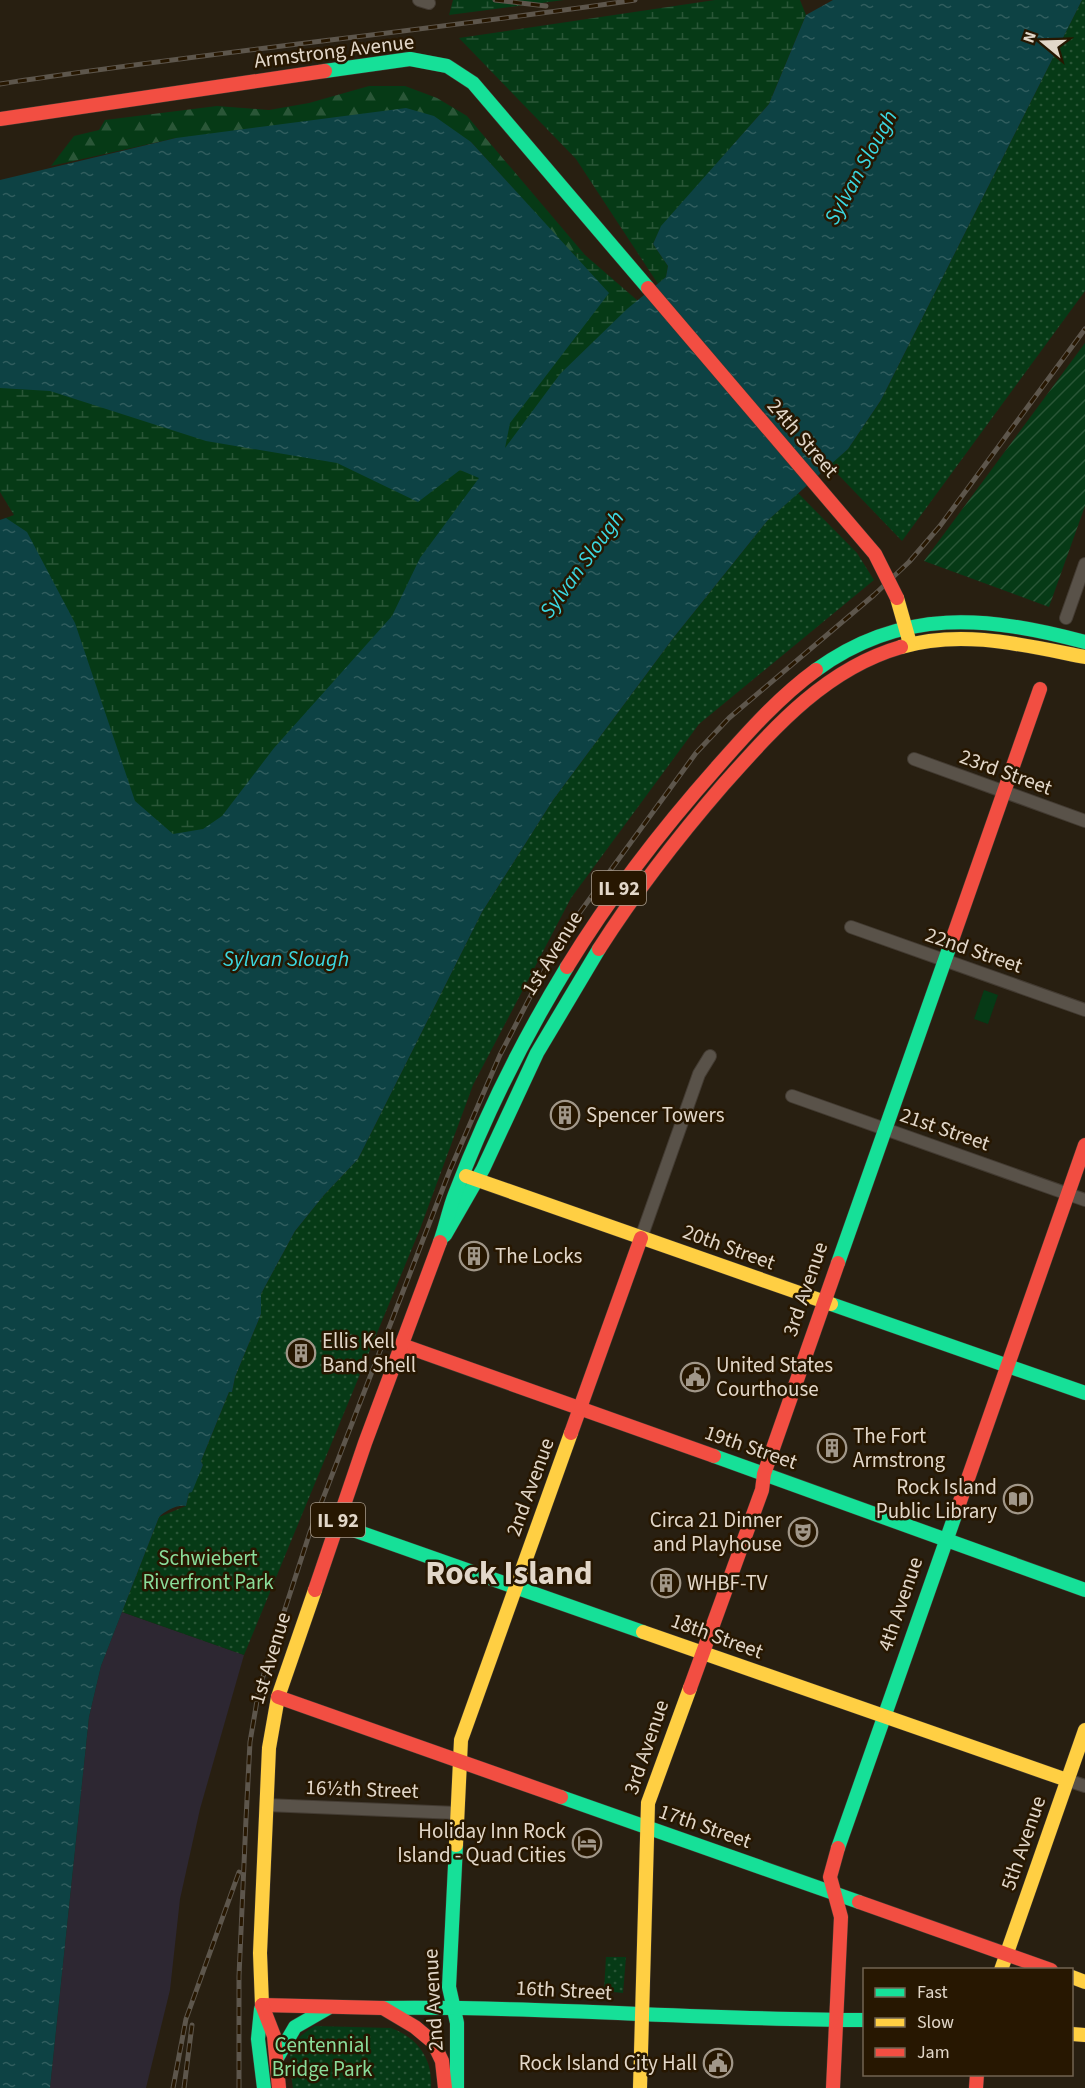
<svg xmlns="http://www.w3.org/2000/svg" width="1085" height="2088" font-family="'Source Sans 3',sans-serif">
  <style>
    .commercial { fill: #2d2732 }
    .grass { fill: #063a16 }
    .forest { fill: url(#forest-firs) }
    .wetland { fill: url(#wetland-marsh) }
    .park { fill: url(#park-dots) }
    .garden { fill: url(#garden-furrows) }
    .water { fill: url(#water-ripples) }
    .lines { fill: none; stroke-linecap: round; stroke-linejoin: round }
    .street-casing { stroke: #433b32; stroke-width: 14 }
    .fast-casing { stroke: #433b32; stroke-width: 15 }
    .slow-casing { stroke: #433b32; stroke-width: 15 }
    .jam-casing { stroke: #433b32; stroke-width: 15 }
    .street { stroke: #595249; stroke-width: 12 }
    .fast { stroke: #16e098; stroke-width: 14 }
    .slow { stroke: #ffcf43; stroke-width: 14 }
    .jam { stroke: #f24e42; stroke-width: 14 }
    .rail-casing { stroke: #5d564c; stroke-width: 5 }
    .rail { stroke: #271701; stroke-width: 3; stroke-dasharray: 9; stroke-linecap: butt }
    .jam-bridge-casing { stroke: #433b32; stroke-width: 15; stroke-linecap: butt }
    .jam-bridge { stroke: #f24e42; stroke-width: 14 }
    .labels { text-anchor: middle; stroke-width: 5; stroke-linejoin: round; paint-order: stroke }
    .shield { fill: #271701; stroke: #aa9d8d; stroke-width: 1.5 }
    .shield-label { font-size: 20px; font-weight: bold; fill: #e2d7c9 }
    .street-label { font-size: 21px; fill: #e2d7c9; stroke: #271701 }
    .poi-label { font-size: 21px; fill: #e2d7c9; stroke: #271701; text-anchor: start }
    .park-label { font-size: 21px; fill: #8add9a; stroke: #271701 }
    .water-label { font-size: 22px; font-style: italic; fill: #3bd7e0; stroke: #271701 }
    .town-label { font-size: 33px; font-weight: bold; fill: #e2d7c9; stroke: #271701 }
  </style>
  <defs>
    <pattern id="forest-firs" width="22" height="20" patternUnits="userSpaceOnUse" patternTransform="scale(1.5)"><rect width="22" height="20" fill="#063a16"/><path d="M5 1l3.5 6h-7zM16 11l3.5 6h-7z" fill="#2a5637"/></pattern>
    <pattern id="wetland-marsh" width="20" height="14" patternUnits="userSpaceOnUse" patternTransform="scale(1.5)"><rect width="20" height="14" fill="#063a16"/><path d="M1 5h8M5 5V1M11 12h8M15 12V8" fill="none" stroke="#2a5637"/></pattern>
    <pattern id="park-dots" width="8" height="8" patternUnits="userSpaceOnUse" patternTransform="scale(1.5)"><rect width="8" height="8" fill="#063a16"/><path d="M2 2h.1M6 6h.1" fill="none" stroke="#2a5637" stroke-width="1.8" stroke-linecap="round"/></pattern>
    <pattern id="garden-furrows" width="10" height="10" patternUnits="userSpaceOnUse" patternTransform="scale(1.5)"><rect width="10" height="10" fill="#063a16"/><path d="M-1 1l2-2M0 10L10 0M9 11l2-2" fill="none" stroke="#2a5637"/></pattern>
    <pattern id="water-ripples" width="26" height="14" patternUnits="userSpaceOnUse" patternTransform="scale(1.5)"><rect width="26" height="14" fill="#0d4244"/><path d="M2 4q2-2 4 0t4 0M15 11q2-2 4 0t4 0" fill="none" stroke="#305d5e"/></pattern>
  </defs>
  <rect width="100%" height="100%" fill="#281f11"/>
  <!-- commercial -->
  <polygon class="commercial" points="122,1612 244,1655 200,1809 180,1899 170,1990 146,2088 50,2088 89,1717 101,1666"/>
  <!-- grass -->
  <polygon class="grass" points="984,990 998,995 988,1024 974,1019"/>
  <!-- forest -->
  <polygon class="forest" points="369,86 405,86 437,98 467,116 585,255 570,252 471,142 176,138 51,166 74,136 99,130 105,120 217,106 269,110 309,103"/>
  <!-- wetland -->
  <g class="wetland">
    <polygon points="453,0 564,0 449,15"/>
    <polygon points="715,0 800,0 806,15 769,104 661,227 653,244 668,266 666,277 658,284 576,159 459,38"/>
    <polygon points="570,252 585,255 638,301 275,781 149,877 0,542 0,520 14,515 0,492 0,351"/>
  </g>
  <!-- park -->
  <g class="park">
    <polygon points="1082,0 1085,0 1085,291 902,541 829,465 848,449 881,400"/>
    <polygon points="798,493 857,553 874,580 699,724 571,898 473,1085 420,1229 244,1655 122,1612 159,1517 186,1506 189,1493 203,1465 201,1461 229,1392 232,1392 235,1377 261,1314 261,1294 276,1266 295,1231 324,1195 358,1159 482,912 553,800 674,637 767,521"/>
    <polygon points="606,1957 626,1957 623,1993 604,1991"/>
    <path d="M315,2026L391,2028C418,2038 433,2059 431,2088H293C289,2056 284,2044 315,2026Z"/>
  </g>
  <!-- garden -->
  <polygon class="garden" points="1085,343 1085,506 1049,607 924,561"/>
  <!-- water -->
  <path class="water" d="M833,0H1082L881,400L848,449L767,521L674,637L553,800L482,912L358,1159L324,1195L295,1231L276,1266L261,1294V1314L235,1377L232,1392H229L201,1461L203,1465L192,1492L189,1493L186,1506C177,1504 165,1511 159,1517L101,1666L89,1717L50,2088H0V520L6,518L27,532L75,623L135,801L173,834L203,829L222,816L274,748L392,616L420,558L479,478L460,470L418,502L337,463L206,441L50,391L0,388V180L176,138L406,108L434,116L471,142L609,293L510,423L505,448L560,374L627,309L666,277L668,266L653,244L661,226L769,104L806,15Z"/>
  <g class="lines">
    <!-- street casing -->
    <g class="street-casing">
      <g id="street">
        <polyline points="419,0 429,3"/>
        <polyline points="1066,618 1085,564"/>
        <polyline points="914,759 1085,821"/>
        <polyline points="851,927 1085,1010"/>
        <polyline points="792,1096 1085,1200"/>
        <polyline points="641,1238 699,1074 710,1056"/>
        <polyline points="1067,1780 1085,1786"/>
        <polyline points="266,1805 457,1813"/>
      </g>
    </g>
    <!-- fast casing -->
    <g class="fast-casing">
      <g id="fast">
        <polyline points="325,71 410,59 447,66 473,83 648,288"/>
        <path d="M816,670C903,607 987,616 1085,642"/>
        <polyline points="445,1235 483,1169 537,1053 599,949"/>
        <path d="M440,1242C446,1226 449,1209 455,1194C485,1115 523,1039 567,967"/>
        <polyline points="838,1263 952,940"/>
        <polyline points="831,1304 1085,1393"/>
        <polyline points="714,1456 1085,1590"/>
        <polyline points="336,1524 643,1632"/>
        <polyline points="561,1797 859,1902"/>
        <polyline points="456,1845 449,1987 457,2023 457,2088"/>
        <polyline points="838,1848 958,1507"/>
        <path d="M383,2008C543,2006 703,2020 864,2020"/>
        <polyline points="261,2009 258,2039 264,2088"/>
        <polyline points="277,2058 295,2027 328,2008"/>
      </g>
    </g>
    <!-- slow casing -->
    <g class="slow-casing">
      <g id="slow">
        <polyline points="897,598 909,640"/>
        <path d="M901,647C962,629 1024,645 1085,657"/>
        <polyline points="466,1176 831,1304"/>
        <polyline points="643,1632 1067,1780"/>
        <polyline points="456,1845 461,1740 571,1433"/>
        <polyline points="1001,1970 1085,1730"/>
        <polyline points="1072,1977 1085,1982"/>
        <polyline points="262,2005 260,1953 269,1748 278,1697 315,1590"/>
        <polyline points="1072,2034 1085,2035"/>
        <polyline points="640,2088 648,1803 690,1688"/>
      </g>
    </g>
    <!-- jam casing -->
    <g class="jam-casing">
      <g id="jam">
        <polyline points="0,119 325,71"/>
        <polyline points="952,940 1040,689"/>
        <path d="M599,949C636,891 678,837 723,785C774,728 825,669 901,647"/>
        <path d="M567,967C611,895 662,829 718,766C748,732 779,697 816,670"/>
        <polyline points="402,1345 714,1456"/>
        <polyline points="571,1433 641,1238"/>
        <polyline points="958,1507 1085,1145"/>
        <polyline points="315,1590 365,1443 440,1242"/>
        <polyline points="690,1688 762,1490 764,1474 838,1263"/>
        <polyline points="278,1697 561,1797"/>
        <polyline points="859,1902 1051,1970"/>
        <polyline points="262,2005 383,2008 415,2027 433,2042 442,2061 445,2088"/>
        <polyline points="262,2005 274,2036 279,2088"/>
        <polyline points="833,2088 841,1917 830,1877 838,1848"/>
        <polyline points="976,2088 977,2074"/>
      </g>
    </g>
    <!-- street -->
    <use href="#street" class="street"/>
    <!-- fast -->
    <use href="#fast" class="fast"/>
    <!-- slow -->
    <use href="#slow" class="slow"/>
    <!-- jam -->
    <use href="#jam" class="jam"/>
    <!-- rail casing -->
    <g class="rail-casing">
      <g id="rail">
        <polyline points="495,0 546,6"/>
        <path d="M0,84C211,52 424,31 635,0"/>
        <polyline points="173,2088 186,2019 239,1872"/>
        <polyline points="184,2088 192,2025"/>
        <polyline points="239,2088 239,1976 246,1819 250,1742 259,1689 310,1532 450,1170 500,1055 541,976 575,919 696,753 729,718 874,595 909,562 940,526 1085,329"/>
      </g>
    </g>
    <!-- rail -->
    <use href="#rail" class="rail"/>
    <!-- jam-bridge casing -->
    <g class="jam-bridge-casing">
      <polyline id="jam-bridge" points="648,288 875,554 897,598"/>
    </g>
    <!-- jam-bridge -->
    <use href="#jam-bridge" class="jam-bridge"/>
  </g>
  <!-- icons -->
  <defs>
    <g id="building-ring" transform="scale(1.5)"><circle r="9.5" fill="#271701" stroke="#a19789" stroke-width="1.5"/><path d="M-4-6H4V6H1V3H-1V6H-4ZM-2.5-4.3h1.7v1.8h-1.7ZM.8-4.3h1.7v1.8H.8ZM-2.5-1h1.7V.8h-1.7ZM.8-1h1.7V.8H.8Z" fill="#a19789"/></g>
    <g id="civic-ring" transform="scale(1.5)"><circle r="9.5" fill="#271701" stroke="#a19789" stroke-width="1.5"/><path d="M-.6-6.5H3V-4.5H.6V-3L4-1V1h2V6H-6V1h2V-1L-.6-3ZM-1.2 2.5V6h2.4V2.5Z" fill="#a19789"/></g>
    <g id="library-ring" transform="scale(1.5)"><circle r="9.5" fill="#271701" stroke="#a19789" stroke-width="1.5"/><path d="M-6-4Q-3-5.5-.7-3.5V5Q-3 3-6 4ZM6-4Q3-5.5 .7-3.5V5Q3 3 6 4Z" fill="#a19789"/></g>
    <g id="theatre-ring" transform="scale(1.5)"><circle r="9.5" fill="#271701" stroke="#a19789" stroke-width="1.5"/><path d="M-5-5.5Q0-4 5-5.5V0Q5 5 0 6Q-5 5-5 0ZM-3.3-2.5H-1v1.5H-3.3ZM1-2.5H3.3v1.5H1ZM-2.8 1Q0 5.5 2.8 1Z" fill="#a19789"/></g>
    <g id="hotel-ring" transform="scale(1.5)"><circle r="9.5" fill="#271701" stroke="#a19789" stroke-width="1.5"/><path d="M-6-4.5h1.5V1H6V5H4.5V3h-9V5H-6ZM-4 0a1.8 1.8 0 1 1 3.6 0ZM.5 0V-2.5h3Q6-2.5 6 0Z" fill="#a19789"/></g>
  </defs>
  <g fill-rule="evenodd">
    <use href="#building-ring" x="565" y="1115"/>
    <use href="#building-ring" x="474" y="1256"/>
    <use href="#building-ring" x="301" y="1353"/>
    <use href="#civic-ring" x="695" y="1377"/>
    <use href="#building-ring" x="832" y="1448"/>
    <use href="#library-ring" x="1018" y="1499"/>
    <use href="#theatre-ring" x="803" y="1532"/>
    <use href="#building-ring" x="666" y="1583"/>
    <use href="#hotel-ring" x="587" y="1843"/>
    <use href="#civic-ring" x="718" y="2063"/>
  </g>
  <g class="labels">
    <!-- shield labels -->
    <g class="shield">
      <rect x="592" y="871" width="54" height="34" rx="4.5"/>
      <rect x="311" y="1503" width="54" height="34" rx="4.5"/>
    </g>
    <g class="shield-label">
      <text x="619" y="895">IL 92</text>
      <text x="338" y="1527">IL 92</text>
    </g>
    <!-- street labels -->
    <g class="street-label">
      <text transform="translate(334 51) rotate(-7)" y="7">Armstrong Avenue</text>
      <text transform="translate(803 438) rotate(49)" y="7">24th Street</text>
      <text transform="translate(1006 772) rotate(20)" y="7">23rd Street</text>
      <text transform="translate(974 950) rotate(19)" y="7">22nd Street</text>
      <text transform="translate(552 953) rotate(-58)" y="7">1st Avenue</text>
      <text transform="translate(945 1129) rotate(19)" y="7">21st Street</text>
      <text transform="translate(729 1247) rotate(20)" y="7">20th Street</text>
      <text transform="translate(805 1289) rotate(-71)" y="7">3rd Avenue</text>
      <text transform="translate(751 1447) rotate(19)" y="7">19th Street</text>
      <text transform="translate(530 1487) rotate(-70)" y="7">2nd Avenue</text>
      <text transform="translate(900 1604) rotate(-71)" y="7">4th Avenue</text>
      <text transform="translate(717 1636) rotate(20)" y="7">18th Street</text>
      <text transform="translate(270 1658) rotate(-73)" y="7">1st Avenue</text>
      <text transform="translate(646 1747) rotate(-71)" y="7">3rd Avenue</text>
      <text transform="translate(362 1789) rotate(2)" y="7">16½th Street</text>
      <text transform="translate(705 1826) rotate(19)" y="7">17th Street</text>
      <text transform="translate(1023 1843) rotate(-71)" y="7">5th Avenue</text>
      <text transform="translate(564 1990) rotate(3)" y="7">16th Street</text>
      <text transform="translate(433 2000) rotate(-93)" y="7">2nd Avenue</text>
    </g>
    <!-- poi labels -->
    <g class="poi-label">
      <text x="586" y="1122">Spencer Towers</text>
      <text x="495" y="1263">The Locks</text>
      <text x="322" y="1348">Ellis Kell<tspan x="322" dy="24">Band Shell</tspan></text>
      <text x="716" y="1372">United States<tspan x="716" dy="24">Courthouse</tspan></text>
      <text x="853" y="1443">The Fort<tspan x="853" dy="24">Armstrong</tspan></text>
      <text x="997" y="1494" text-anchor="end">Rock Island<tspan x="997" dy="24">Public Library</tspan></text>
      <text x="782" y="1527" text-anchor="end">Circa 21 Dinner<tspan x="782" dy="24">and Playhouse</tspan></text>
      <text x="687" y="1590">WHBF-TV</text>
      <text x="566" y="1838" text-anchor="end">Holiday Inn Rock<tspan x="566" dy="24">Island - Quad Cities</tspan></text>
      <text x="697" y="2070" text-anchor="end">Rock Island City Hall</text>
    </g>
    <!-- park labels -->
    <g class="park-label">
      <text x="208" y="1565">Schwiebert<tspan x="208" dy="24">Riverfront Park</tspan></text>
      <text x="322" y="2052">Centennial<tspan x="322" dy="24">Bridge Park</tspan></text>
    </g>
    <!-- water labels -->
    <g class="water-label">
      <text transform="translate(860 167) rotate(-61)" y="8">Sylvan Slough</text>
      <text transform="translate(581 564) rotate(-54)" y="8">Sylvan Slough</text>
      <text x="286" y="966">Sylvan Slough</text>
    </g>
    <!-- town labels -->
    <g class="town-label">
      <text x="509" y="1584">Rock Island</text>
    </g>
  </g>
  <!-- legend -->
  <rect x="863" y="1968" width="210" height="108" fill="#271701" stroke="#726451" stroke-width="1.5"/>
  <rect x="875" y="1988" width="30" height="9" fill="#16e098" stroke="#726451" stroke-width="1.5"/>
  <text x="917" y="1998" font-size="18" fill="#e2d7c9">Fast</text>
  <rect x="875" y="2018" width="30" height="9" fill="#ffcf43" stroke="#726451" stroke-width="1.5"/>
  <text x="917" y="2028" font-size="18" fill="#e2d7c9">Slow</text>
  <rect x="875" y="2048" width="30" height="9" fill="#f24e42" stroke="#726451" stroke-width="1.5"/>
  <text x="917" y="2058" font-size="18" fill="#e2d7c9">Jam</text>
  <!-- north arrow -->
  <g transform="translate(1043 42) rotate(289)" stroke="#271701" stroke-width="4.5" paint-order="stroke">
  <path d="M0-4.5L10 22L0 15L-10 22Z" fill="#e2d7c9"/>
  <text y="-9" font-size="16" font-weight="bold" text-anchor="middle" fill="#e2d7c9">N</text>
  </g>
</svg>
